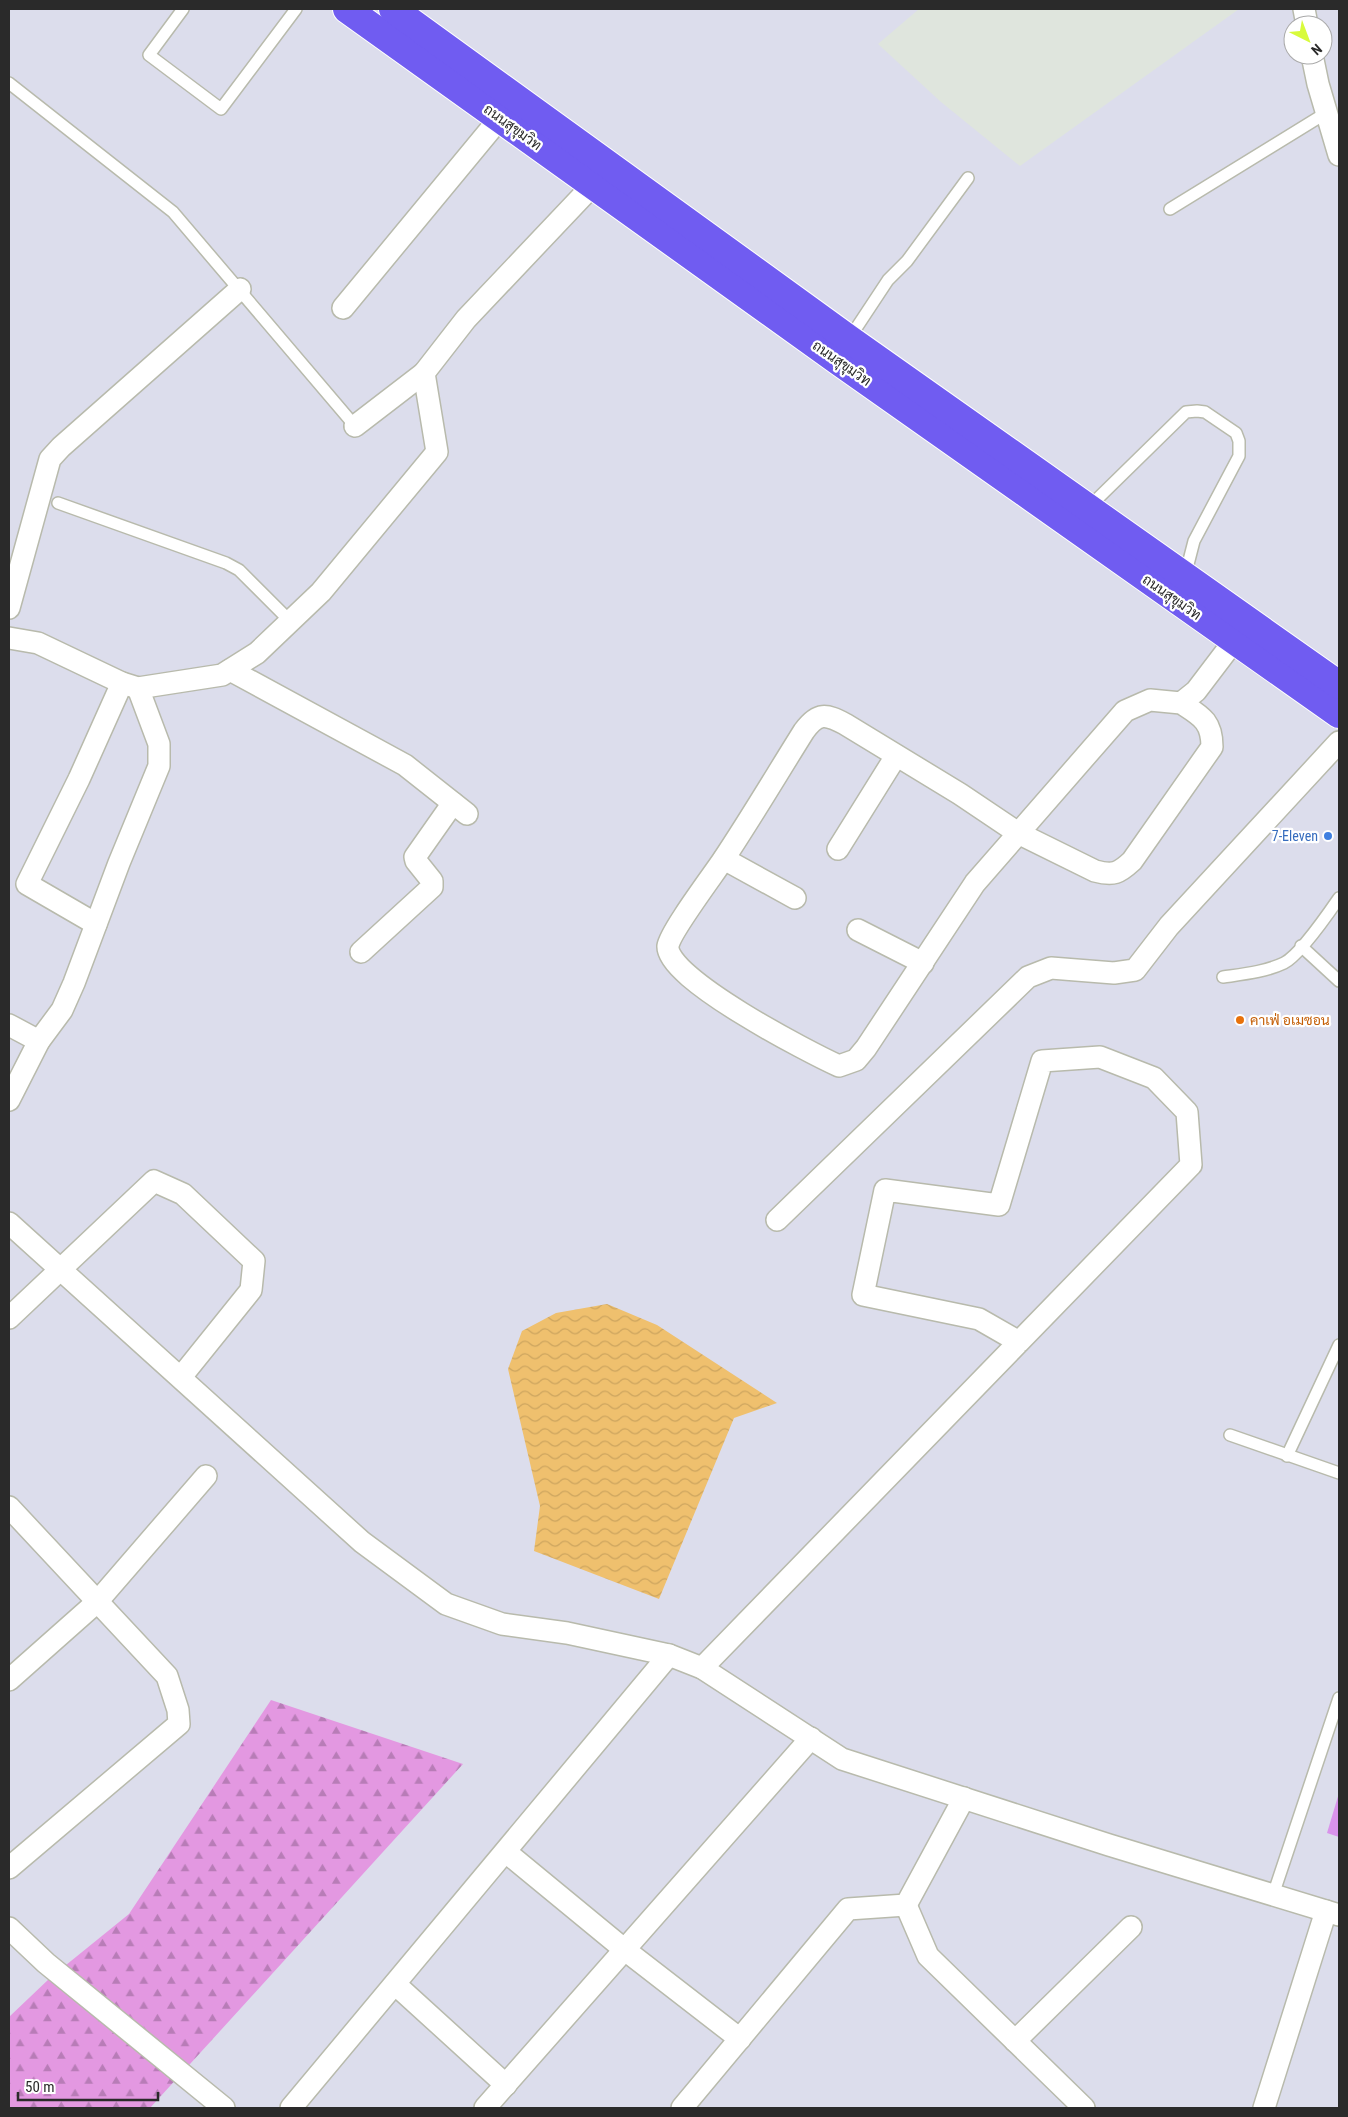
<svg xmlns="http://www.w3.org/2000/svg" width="1348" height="2117" font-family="'Roboto Condensed',Sarabun,sans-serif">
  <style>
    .industrial { fill: #dfe5dd }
    .forest { fill: url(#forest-firs) }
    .pitch { fill: #d993eb }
    .water { fill: url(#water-waves) }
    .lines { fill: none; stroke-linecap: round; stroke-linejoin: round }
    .lane-casing { stroke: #b8baac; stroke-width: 14 }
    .street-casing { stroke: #b8baac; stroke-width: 24 }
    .primary-casing { stroke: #fff; stroke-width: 30 }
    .lane { stroke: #fff; stroke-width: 11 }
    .street { stroke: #fff; stroke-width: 21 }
    .primary { stroke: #705cf1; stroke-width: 28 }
    .shop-dot { fill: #3f7fe0; stroke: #fff; stroke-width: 2 }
    .food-dot { fill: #e8710a; stroke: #fff; stroke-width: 2 }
    .labels { text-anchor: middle; stroke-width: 4.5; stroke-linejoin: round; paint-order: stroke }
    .street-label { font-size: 14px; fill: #2a2a2a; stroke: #fff }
    .shop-label { font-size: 14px; fill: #366cbe; stroke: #fff; text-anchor: end }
    .food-label { font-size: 14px; fill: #c56008; stroke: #fff; text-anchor: start }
  </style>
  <defs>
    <pattern id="forest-firs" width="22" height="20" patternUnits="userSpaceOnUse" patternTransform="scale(1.25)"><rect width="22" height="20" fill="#e398e1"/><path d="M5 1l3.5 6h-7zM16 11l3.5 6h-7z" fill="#b87cb7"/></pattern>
    <pattern id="water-waves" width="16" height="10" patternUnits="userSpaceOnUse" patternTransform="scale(1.25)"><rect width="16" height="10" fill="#efc06e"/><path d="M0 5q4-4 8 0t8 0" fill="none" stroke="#cda55f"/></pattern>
  </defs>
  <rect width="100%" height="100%" fill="#dcddec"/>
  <!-- industrial -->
  <polygon class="industrial" points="919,9 1239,9 1020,166 941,102 878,44"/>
  <!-- forest -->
  <polygon class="forest" points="271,1700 463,1764 150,2108 9,2108 9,2017 50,1978 129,1914"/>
  <!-- pitch -->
  <polygon class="pitch" points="1339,1793 1339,1837 1327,1833"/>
  <!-- water -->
  <polygon class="water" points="607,1304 657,1325 777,1403 734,1418 659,1599 534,1551 540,1506 508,1369 522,1331 556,1313"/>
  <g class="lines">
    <!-- lane casing -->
    <g class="lane-casing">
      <g id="lane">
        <polyline points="183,9 149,55 221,109 296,9"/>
        <polyline points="9,83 173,212 355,426"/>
        <polyline points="1170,209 1326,113"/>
        <polyline points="849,339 888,280 907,261 968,178"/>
        <polyline points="58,503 226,563 239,570 290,621"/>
        <polyline points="1088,508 1186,412 1197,411 1205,412 1236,433 1239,441 1239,456 1194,541 1185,576"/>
        <polyline points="1301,946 1339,981"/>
        <path d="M1223,977C1244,974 1265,972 1284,963C1300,955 1328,914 1339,898"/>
        <polyline points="1230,1435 1339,1473"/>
        <polyline points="1287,1456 1339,1345"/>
        <polyline points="1273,1895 1339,1698"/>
      </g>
    </g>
    <!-- street casing -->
    <g class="street-casing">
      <g id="street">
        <polyline points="1304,9 1307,25"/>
        <polyline points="1312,55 1318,84 1339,155"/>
        <polyline points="343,308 500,118"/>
        <polyline points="355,426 424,373"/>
        <polyline points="9,608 50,459 61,447 240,289"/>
        <polyline points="9,638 38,643 122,683 138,688 222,675 257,653 321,592 437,452 424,373 466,319 593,185"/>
        <polyline points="230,670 405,765 467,814"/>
        <path d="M1181,703C1201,716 1212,721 1212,747L1132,861C1119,873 1114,876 1095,871L1018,833L960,794L845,724C826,714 818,712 804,731C777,774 751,818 723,860C713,875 670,932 668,946C665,978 810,1053 839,1066L856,1060L866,1048L975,883L1125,711L1150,700L1181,703L1196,691L1234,641"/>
        <polyline points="838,849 896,756"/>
        <polyline points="724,859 795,898"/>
        <polyline points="96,924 27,884 79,779 122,683"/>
        <polyline points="858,930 923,963"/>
        <polyline points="361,952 432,887 432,881 416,861 415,857 453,803"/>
        <polyline points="9,1025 39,1041"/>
        <polyline points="9,1100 39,1041 62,1010 74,983 119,863 159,766 159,744 138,688"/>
        <polyline points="777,1220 1028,977 1051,968 1114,973 1135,970 1169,926 1339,742"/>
        <polyline points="9,1223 362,1542 446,1604 502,1624 567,1633 669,1655 702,1668 842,1759 1109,1845 1339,1915"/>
        <polyline points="9,1318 154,1181 183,1194 254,1261 251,1290 181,1377"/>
        <polyline points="9,1507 167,1676 178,1710 179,1724 9,1868"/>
        <polyline points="702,1668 1191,1165 1187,1112 1154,1078 1100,1057 1042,1061 999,1205 885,1190 863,1295 979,1319 1019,1342"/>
        <polyline points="9,1680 97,1602 206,1476"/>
        <polyline points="506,1852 625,1950 740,2039"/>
        <polyline points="906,1905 928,1956 1084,2108"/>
        <polyline points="9,1928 46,1963 224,2108"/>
        <polyline points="395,1984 506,2085"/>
        <polyline points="1015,2041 1131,1927"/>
        <polyline points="291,2108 669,1655"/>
        <polyline points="485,2108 811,1738"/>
        <polyline points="682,2108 848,1909 906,1905 964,1798"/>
        <polyline points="1264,2108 1326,1911"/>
      </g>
    </g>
    <!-- primary casing -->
    <g class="primary-casing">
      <g id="primary">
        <polyline points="347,9 837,360 1339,714"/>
        <polyline points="393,9 849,339 1339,685"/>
      </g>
    </g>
    <!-- lane -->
    <use href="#lane" class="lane"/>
    <!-- street -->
    <use href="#street" class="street"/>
    <!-- primary -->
    <use href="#primary" class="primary"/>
  </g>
  <!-- markers -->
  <circle class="shop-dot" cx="1328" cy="836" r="5"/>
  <circle class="food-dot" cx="1240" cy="1020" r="5"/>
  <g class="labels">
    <!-- street labels -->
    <g class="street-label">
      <text transform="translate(513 127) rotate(36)" y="5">ถนนสุขุมวิท</text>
      <text transform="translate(842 363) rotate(35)" y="5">ถนนสุขุมวิท</text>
      <text transform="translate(1172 597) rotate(35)" y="5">ถนนสุขุมวิท</text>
    </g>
    <!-- shop labels -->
    <g class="shop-label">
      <text x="1318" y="841">7-Eleven</text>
    </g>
    <!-- food labels -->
    <g class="food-label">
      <text x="1250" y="1025">คาเฟ่ อเมซอน</text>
    </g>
  </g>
  <!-- border -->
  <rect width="1348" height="2117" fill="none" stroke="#2a2a2a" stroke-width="20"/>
  <!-- north arrow -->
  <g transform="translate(1308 40) rotate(138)"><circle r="24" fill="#ffffff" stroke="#aaaaaa"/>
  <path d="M0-4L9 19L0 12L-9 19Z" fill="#d8fb3b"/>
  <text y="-8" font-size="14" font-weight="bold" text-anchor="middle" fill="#2a2a2a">N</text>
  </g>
  <!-- scale -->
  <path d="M18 2092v8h140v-8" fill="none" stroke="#2a2a2a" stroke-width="2.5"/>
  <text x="25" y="2092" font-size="15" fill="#2a2a2a" stroke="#ffffff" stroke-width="4" paint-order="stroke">50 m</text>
</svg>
